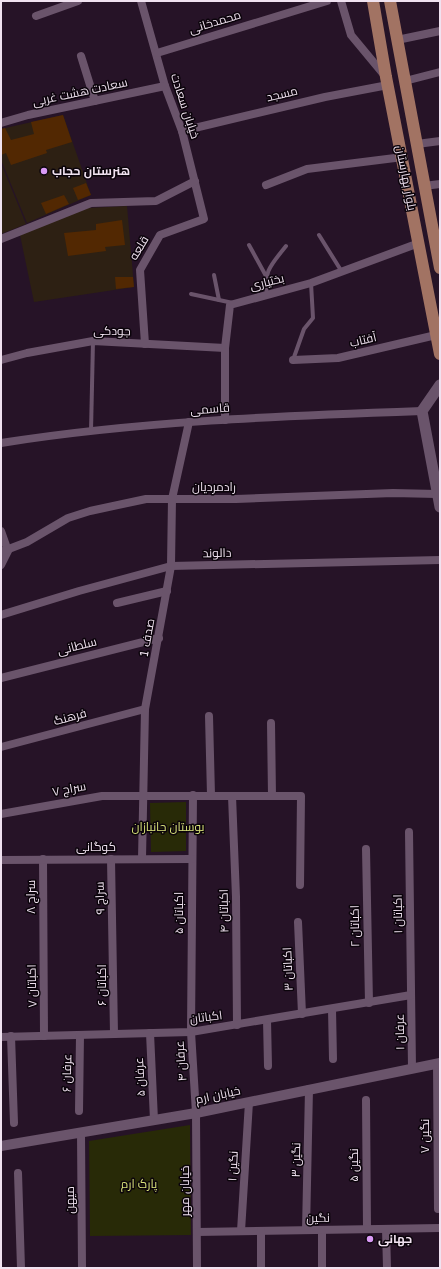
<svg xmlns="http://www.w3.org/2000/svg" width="441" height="1269" font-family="'Varela Round',Cairo,sans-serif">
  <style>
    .education { fill: #2d2013 }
    .green { fill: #282a07 }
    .building { fill: #522802 }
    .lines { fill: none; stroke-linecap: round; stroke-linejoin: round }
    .service { stroke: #6a546b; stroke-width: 4 }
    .minor { stroke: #6a546b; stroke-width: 8 }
    .tertiary { stroke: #6a546b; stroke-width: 10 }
    .secondary { stroke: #6a546b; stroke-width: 11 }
    .primary { stroke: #a27363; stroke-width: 12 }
    .poi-dot { fill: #da9af6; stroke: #0b040b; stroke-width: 1.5 }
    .labels { text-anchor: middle; stroke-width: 3; stroke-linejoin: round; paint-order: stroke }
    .street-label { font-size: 12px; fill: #f0e2f0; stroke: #0b040b }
    .poi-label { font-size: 12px; font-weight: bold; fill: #f0e2f0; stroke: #0b040b; text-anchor: start }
    .park-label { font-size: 12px; fill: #d9e27a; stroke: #0b040b }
  </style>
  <rect width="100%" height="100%" fill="#261327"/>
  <!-- education -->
  <g class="education">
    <polygon points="63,115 91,195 27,223 1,160 1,129"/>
    <polygon points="1,163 26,224 1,234"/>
    <polygon points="127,206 134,287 34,302 20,235 88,208"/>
  </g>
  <!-- green -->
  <g class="green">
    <polygon points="186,802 186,851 151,852 150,803"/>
    <polygon points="190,1125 191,1235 90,1236 89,1141"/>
  </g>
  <!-- building -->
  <g class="building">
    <polygon points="63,115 72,142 46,150 47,153 11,165 6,153 1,155 1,129 5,128 11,140 34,134 31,122"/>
    <polygon points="86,183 91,195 78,200 73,188"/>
    <polygon points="64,195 69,204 46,214 41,203"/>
    <polygon points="122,220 125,245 105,247 106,251 68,256 64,233 96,230 96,224"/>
    <polygon points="115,277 133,277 134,287 116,289"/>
  </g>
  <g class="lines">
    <!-- service -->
    <g class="service">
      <polyline points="319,235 342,272"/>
      <polyline points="249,245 266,276"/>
      <polyline points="214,275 219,300"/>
      <polyline points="191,294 233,303"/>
      <path d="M267,294C263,271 272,264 286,246"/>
      <polyline points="293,360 304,329 313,318 311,283"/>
      <polyline points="91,431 93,341"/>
    </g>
    <!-- minor -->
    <g class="minor">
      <polyline points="141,1 165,86 182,131 204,219 160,235 140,270 145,344"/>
      <polyline points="341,1 351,35 385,76"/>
      <polyline points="36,16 78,1"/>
      <polyline points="397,40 440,31"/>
      <polyline points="157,53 327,1"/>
      <polyline points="81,56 95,101"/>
      <polyline points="405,81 440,72"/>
      <polyline points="1,123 28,115 165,86"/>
      <polyline points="182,131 325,97 388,85"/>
      <polyline points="417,144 440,141"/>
      <polyline points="266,185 307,169 403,157"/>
      <polyline points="424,186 440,184"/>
      <polyline points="1,239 91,203 156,201 195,181"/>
      <polyline points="1,360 27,353 93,341 225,348"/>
      <polyline points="293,360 338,358 436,335"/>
      <polyline points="225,420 225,348 230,305 311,283 419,243"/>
      <path d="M1,443C140,421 281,416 422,411"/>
      <polyline points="1,531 8,551 1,565"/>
      <polyline points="1,552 27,542 68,518 90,511 146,499 236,499 393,493 437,494"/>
      <polyline points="117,603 167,591"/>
      <polyline points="1,615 79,591 171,566 440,560"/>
      <polyline points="1,678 159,638"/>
      <polyline points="209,716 211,795"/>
      <polyline points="271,723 272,796"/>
      <polyline points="1,747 145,709"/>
      <polyline points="193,795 191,1032 196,1113 197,1268"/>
      <polyline points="232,796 236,897 237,1025"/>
      <polyline points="1,814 102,796 301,796 300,885"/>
      <polyline points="409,832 412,1068"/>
      <polyline points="366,849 369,1003"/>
      <polyline points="43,859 44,1036"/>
      <polyline points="111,859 114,1034"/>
      <polyline points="142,859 145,709 171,566 172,499 189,422"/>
      <polyline points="1,860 192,859"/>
      <polyline points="298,922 302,1014"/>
      <polyline points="332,1009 333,1059"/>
      <polyline points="267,1020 268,1066"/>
      <polyline points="150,1033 154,1120"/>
      <polyline points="11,1036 14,1123"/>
      <polyline points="1,1037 191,1032 411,995"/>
      <polyline points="437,1064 438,1209"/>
      <polyline points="366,1100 367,1229"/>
      <polyline points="79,1111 80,1035"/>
      <polyline points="81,1133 82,1268"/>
      <polyline points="18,1173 21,1268"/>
      <polyline points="386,1229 387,1268"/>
      <polyline points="306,1230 309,1089"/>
      <polyline points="322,1230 322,1268"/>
      <polyline points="241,1231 249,1102"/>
      <polyline points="197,1232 440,1228"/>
      <polyline points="261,1268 261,1231"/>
    </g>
    <!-- tertiary -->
    <polyline class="tertiary" points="1,1146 196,1113 440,1063"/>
    <!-- secondary -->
    <polyline class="secondary" points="440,385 422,411 440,507"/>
    <!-- primary -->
    <g class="primary">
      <polyline points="373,1 386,77 440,354"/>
      <polyline points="390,1 440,268"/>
    </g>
  </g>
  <!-- markers -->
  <g class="poi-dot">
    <circle cx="44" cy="171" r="4"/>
    <circle cx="370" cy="1239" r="4"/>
  </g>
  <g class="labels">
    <!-- street labels -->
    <g class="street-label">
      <text transform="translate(215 22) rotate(-17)" y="4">محمدخانی</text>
      <text transform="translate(80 92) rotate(-12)" y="4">سعادت هشت غربی</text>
      <text transform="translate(282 94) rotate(-13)" y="4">مسجد</text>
      <text transform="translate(185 106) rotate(72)" y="4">خیابان سعادت</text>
      <text transform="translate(406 178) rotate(79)" y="4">بلوار بهارستان</text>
      <text transform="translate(139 248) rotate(-59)" y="4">قلعه</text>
      <text transform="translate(267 282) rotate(-14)" y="4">بختیاری</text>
      <text transform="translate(112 331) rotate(1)" y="4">جودکی</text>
      <text transform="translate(363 340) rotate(-13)" y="4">آفتاب</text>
      <text transform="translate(210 409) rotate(-4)" y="4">قاسمی</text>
      <text x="214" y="491">رادمردیان</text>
      <text transform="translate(217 553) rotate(-1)" y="4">دالوند</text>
      <text transform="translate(147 638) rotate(-80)" y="4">صدف 1</text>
      <text transform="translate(77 646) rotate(-14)" y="4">سلطانی</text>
      <text transform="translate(70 717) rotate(-15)" y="4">فرهنگ</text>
      <text transform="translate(69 789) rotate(-10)" y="4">سراج ۷</text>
      <text x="96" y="851">کوگانی</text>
      <text transform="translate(31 897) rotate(-90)" y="4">سراج ۸</text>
      <text transform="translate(100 898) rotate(-92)" y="4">سراج ۹</text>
      <text transform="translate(224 911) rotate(-91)" y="4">اکباتان ۴</text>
      <text transform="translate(179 913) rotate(-90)" y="4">اکباتان ۵</text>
      <text transform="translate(398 914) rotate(-91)" y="4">اکباتان ۱</text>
      <text transform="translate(355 926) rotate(-91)" y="4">اکباتان ۲</text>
      <text transform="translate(288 969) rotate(-92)" y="4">اکباتان ۳</text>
      <text transform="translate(102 985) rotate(-90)" y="4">اکباتان ۶</text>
      <text transform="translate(32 986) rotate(-91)" y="4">اکباتان ۷</text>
      <text transform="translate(206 1017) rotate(-7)" y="4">اکباتان</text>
      <text transform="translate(400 1032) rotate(-91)" y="4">عرفان ۱</text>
      <text transform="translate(181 1061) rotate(-94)" y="4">عرفان ۴</text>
      <text transform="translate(67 1073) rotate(-89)" y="4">عرفان ۶</text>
      <text transform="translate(140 1077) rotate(-93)" y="4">عرفان ۵</text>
      <text transform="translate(218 1095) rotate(-12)" y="4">خیابان ارم</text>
      <text transform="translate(425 1136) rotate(-90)" y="4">نگین ۷</text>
      <text transform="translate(296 1160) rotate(-89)" y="4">نگین ۳</text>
      <text transform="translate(354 1165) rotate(-90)" y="4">نگین ۵</text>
      <text transform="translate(233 1166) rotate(-87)" y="4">نگین ۱</text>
      <text transform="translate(185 1191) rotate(-90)" y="4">خیابان مهر</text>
      <text transform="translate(70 1200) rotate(-91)" y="4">میهن</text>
      <text transform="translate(318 1218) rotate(-1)" y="4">نگین</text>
    </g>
    <!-- poi labels -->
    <g class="poi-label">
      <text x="52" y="175">هنرستان حجاب</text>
      <text x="378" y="1243">جهانی</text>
    </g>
    <!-- park labels -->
    <g class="park-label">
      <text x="168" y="831">بوستان جانبازان</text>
      <text x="139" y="1188">پارک ارم</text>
    </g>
  </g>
  <!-- border -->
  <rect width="441" height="1269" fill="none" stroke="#f0e2f0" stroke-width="4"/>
</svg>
